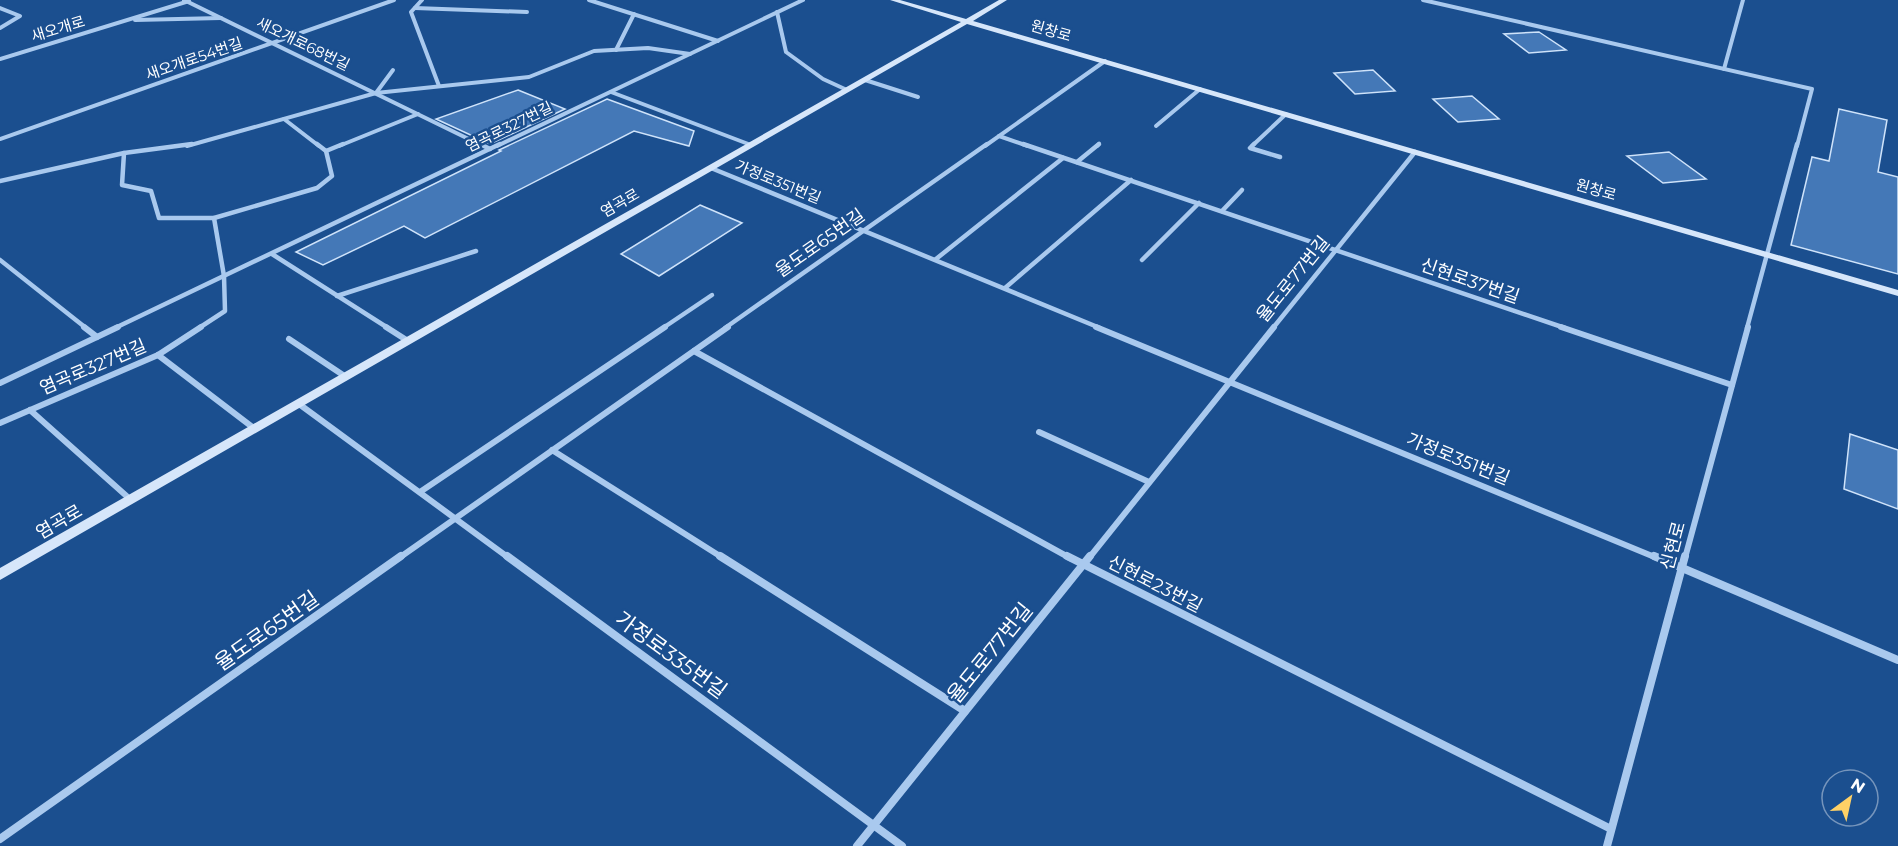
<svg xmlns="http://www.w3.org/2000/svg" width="1898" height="846" font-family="Montserrat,'Noto Sans KR',sans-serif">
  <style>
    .building { fill: #4478b7; stroke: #cfe3fa; stroke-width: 1.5 }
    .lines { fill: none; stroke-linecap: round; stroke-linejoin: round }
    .street-far3 { stroke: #a9c9ee; stroke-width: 4 }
    .street-far2 { stroke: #a9c9ee; stroke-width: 4.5 }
    .street-far1 { stroke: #a9c9ee; stroke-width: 6 }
    .street { stroke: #a9c9ee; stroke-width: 8 }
    .secondary { fill: #d6e6fa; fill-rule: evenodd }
    .labels { text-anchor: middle; stroke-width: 5; stroke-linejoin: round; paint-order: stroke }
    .far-street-label { font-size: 15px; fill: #fff; stroke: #1b4f8f }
    .street-label { font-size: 18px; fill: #fff; stroke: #1b4f8f }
    .near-street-label { font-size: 21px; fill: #fff; stroke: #1b4f8f }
  </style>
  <rect width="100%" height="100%" fill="#1b4f8f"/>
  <!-- building -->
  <g class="building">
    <polygon points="1539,32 1566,50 1529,53 1504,34"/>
    <polygon points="1373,70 1395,91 1355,94 1334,73"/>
    <polygon points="518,90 565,109 490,144 436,119"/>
    <polygon points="1472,96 1499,119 1458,122 1433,99"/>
    <polygon points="607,99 694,131 689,146 634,131 425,238 404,226 323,265 296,252 501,151 499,150"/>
    <polygon points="1839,109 1887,120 1878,172 1898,177 1898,274 1791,245 1812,157 1829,161"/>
    <polygon points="1669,152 1706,179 1663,183 1627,156"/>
    <polygon points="700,205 742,223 659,276 621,254"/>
    <polygon points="1850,434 1898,450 1898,509 1844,489"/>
  </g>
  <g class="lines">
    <!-- street-far3 -->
    <g class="street-far3">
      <polyline points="184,0 483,146"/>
      <polyline points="422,0 411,12 439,86"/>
      <polyline points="589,0 718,41"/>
      <polyline points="1423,0 1812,89 1797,146"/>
      <polyline points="0,8 20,16 0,28"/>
      <polyline points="415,8 527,12"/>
      <polyline points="777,12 786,52 823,79 847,90"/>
      <polyline points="135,20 221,18"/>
      <polyline points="616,50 634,14"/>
      <polyline points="0,59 189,1"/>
      <polyline points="1724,69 1743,0"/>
      <polyline points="865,80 918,97"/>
      <polyline points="611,92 751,145"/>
      <polyline points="376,93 393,70"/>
      <polyline points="284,119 319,146"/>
      <polyline points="1156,126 1200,89"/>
      <polyline points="999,136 1028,146"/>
      <polyline points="0,139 394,0"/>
      <polyline points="187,146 376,93 529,77 594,51 648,48 690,54"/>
      <polyline points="339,146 418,114"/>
      <polyline points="497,146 803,0"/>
      <polyline points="985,146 1105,61"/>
      <polyline points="1097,146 1099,144"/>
      <polyline points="1252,146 1286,114"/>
    </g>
    <!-- street-far2 -->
    <g class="street-far2">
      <polyline points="480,144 490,149"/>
      <polyline points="1023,144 1565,328"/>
      <polyline points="1254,144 1250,148 1280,157"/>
      <polyline points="326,151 343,144"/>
      <polyline points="124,153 122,185 151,191 159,218 214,218 317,188 332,176 326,151 317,144"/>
      <polyline points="1077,162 1099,144"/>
      <polyline points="711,168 1100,328"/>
      <polyline points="0,181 124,153 192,144"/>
      <polyline points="1222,211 1242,190"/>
      <polyline points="272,254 388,328"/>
      <polyline points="936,259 1063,158"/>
      <polyline points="0,260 86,328"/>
      <polyline points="1142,260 1199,203"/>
      <polyline points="1005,288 1131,180"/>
      <polyline points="337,296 476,251"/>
      <polyline points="115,328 500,144"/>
      <polyline points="199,328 225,311 224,276 214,218"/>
      <polyline points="663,328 712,295"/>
      <polyline points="725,328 987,144"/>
      <polyline points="1273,328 1415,152"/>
      <polyline points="1747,328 1797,144"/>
    </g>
    <!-- street-far1 -->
    <g class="street-far1">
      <polyline points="84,327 97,337"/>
      <polyline points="386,327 408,341"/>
      <polyline points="1096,327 1657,558"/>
      <polyline points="1561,327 1732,385"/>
      <polyline points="289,339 346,377"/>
      <polyline points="694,351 1070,558"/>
      <polyline points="158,355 255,429"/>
      <polyline points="0,383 118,327"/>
      <polyline points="299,404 509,558"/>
      <polyline points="30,410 131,500"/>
      <polyline points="0,423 158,355 201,327"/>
      <polyline points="1039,432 1149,482"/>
      <polyline points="552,450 723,558"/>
      <polyline points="420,492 665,327"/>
      <polyline points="399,558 728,327"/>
      <polyline points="1089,558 1274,327"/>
      <polyline points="1685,558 1748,327"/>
    </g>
    <!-- street -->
    <g class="street">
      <polyline points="507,556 902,846"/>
      <polyline points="720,556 965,711"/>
      <polyline points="1067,556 1611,829"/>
      <polyline points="1654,556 1898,660"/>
      <polyline points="0,839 401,556"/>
      <polyline points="857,846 1090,556"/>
      <polyline points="1607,846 1685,556"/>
    </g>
    <!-- secondary -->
    <polygon class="secondary" points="890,0 900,0 966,19 999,0 1007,0 973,21 1898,290 1898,296 967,24 0,580 0,568 961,22"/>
  </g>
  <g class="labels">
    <!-- far-street labels -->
    <g class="far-street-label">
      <text transform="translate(58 29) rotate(-17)" y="5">새오개로</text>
      <text transform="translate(1051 31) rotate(16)" y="5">원창로</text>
      <text transform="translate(303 44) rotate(26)" y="5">새오개로68번길</text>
      <text transform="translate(194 59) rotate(-19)" y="5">새오개로54번길</text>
      <text transform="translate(509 127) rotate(-26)" y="5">염곡로327번길</text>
      <text transform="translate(778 182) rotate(22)" y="5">가정로351번길</text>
      <text transform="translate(1596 190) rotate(16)" y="5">원창로</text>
      <text transform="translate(620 203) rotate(-30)" y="5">염곡로</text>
    </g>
    <!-- street labels -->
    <g class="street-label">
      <text transform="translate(820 243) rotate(-35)" y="6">율도로65번길</text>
      <text transform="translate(1293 279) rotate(-51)" y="6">율도로77번길</text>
      <text transform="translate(1470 281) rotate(19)" y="6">신현로37번길</text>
      <text transform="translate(93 367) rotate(-23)" y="6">염곡로327번길</text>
      <text transform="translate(1458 459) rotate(22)" y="6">가정로351번길</text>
      <text transform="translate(59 522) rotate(-30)" y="6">염곡로</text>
      <text transform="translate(1673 546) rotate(-75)" y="6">신현로</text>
      <text transform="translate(1155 584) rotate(27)" y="6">신현로23번길</text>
    </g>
    <!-- near-street labels -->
    <g class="near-street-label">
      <text transform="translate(267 631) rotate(-35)" y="7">율도로65번길</text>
      <text transform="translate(990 653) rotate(-51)" y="7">율도로77번길</text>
      <text transform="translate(671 655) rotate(36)" y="7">가정로335번길</text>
    </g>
  </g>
  <!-- north arrow -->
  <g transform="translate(1850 798) rotate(33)"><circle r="28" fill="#1b4f8f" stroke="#7695bc" stroke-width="1.5"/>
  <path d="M0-4.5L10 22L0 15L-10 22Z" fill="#ffd166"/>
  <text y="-9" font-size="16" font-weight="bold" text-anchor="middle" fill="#ffffff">N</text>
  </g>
</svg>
